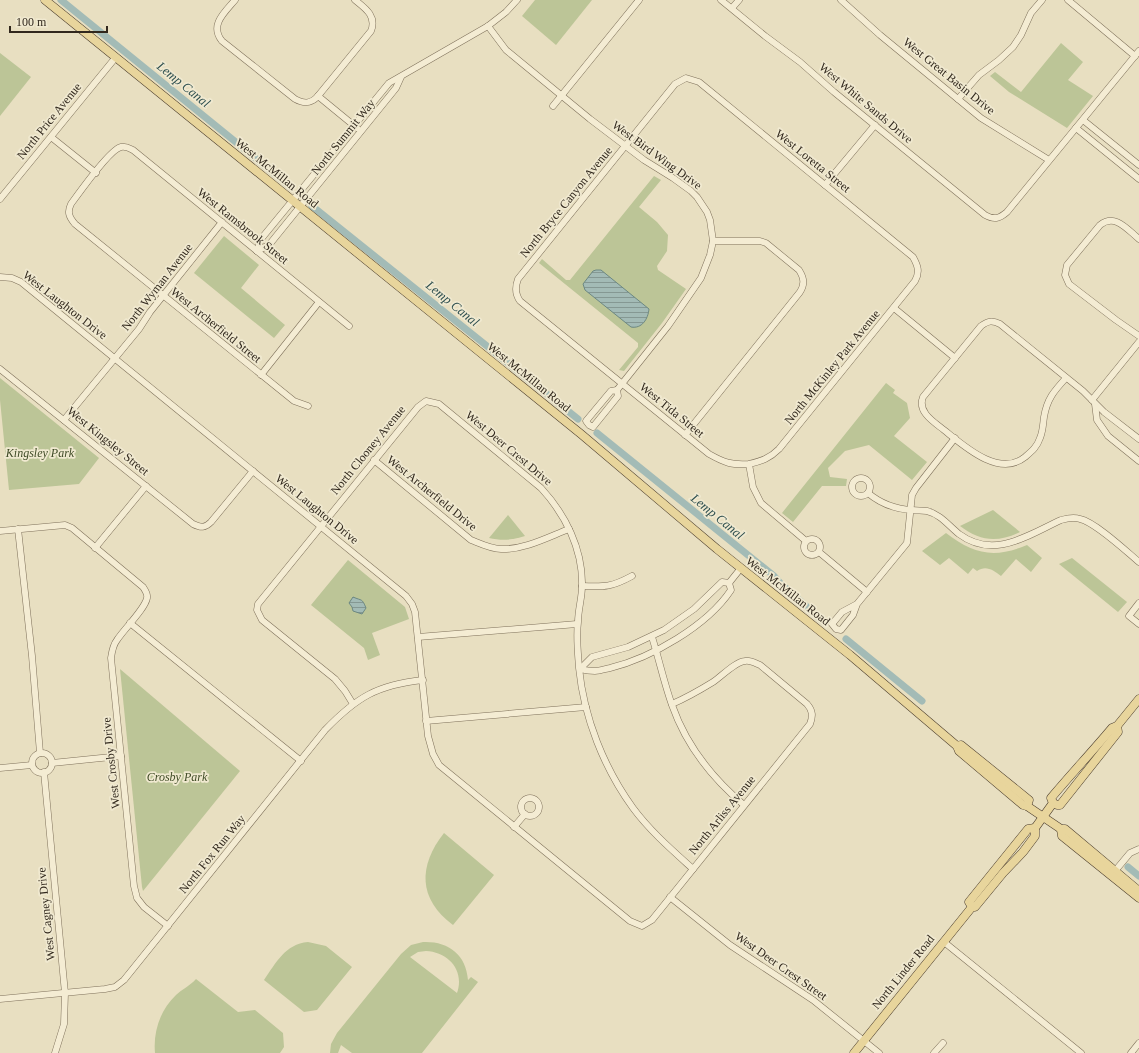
<svg xmlns="http://www.w3.org/2000/svg" width="1139" height="1053" font-family="'Times New Roman',serif">
  <style>
    .green { fill: #bcc597; fill-rule: evenodd }
    .water { fill: url(#water-rules); stroke: #6c8882 }
    .lines { fill: none; stroke-linecap: round; stroke-linejoin: round }
    .canal { stroke: #a3bbb6; stroke-width: 7 }
    .minor-casing { stroke: #7f715b; stroke-width: 7 }
    .major-casing { stroke: #4d3f2f; stroke-width: 9 }
    .minor { stroke: #f4ecd3; stroke-width: 6 }
    .major { stroke: #e8d59c; stroke-width: 8 }
    .labels { text-anchor: middle; stroke-width: 3.5; stroke-linejoin: round; paint-order: stroke }
    .street-label { font-size: 12px; fill: #31281d; stroke: #f0e9d0 }
    .park-label { font-size: 12px; font-style: italic; fill: #3f4b26; stroke: #f0e9d0 }
    .water-label { font-size: 13px; font-style: italic; fill: #2e4f4f; stroke: #f0e9d0 }
  </style>
  <defs>
    <pattern id="water-rules" width="6" height="5" patternUnits="userSpaceOnUse"><rect width="6" height="5" fill="#a3bbb6"/><path d="M0 2.5h6" fill="none" stroke="#859893"/></pattern>
  </defs>
  <rect width="100%" height="100%" fill="#e8dfc1"/>
  <!-- green -->
  <g class="green">
    <polygon points="535,0 592,0 556,45 522,16"/>
    <polygon points="1061,43 1083,62 1068,80 1093,96 1067,128 1009,92 990,76 995,72 1021,92"/>
    <polygon points="0,53 31,77 0,116"/>
    <polygon points="654,176 661,180 639,207 657,222 668,235 667,251 657,266 658,270 686,289 662,323 624,371 619,370 638,347 638,343 539,263 542,259 566,280 570,280"/>
    <polygon points="224,236 259,265 241,288 285,325 274,338 194,273"/>
    <polygon points="0,378 99,458 79,484 9,490 0,400"/>
    <polygon points="886,383 895,390 893,393 907,403 910,418 894,436 927,462 912,480 869,445 845,451 828,468 830,477 847,479 846,486 822,486 793,522 782,513"/>
    <path d="M993,510L1020,532C997,543 980,541 960,526Z"/>
    <path d="M508,515L525,536C513,540 502,541 489,538Z"/>
    <path d="M946,533C973,554 994,559 1027,545L1042,558L1031,572L1016,559L1001,576C993,570 986,565 977,571L973,568L968,574L949,558L940,565L922,551Z"/>
    <polygon points="1072,558 1127,602 1118,612 1059,564"/>
    <polygon points="348,560 405,607 409,619 372,633 380,655 368,660 364,648 311,605"/>
    <polygon points="120,669 240,771 143,891 142,887"/>
    <path d="M444,833L494,875L453,925C418,899 418,866 444,833Z"/>
    <path d="M308,942L326,946L352,967L317,1010L304,1012L264,980C276,963 285,944 308,942Z"/>
    <path d="M423,942C448,941 466,954 468,980L471,977L478,982L422,1053H352L341,1045L338,1053H330L331,1044L337,1033L401,954L411,945ZM426,951C448,952 465,970 457,993L410,957L418,952Z"/>
    <path d="M196,979L238,1012L255,1010L283,1033L284,1047L280,1053H155C153,1032 160,1010 176,995C182,989 190,986 196,979Z"/>
  </g>
  <!-- water -->
  <g class="water">
    <path d="M596,270H601L649,309C648,319 642,329 631,327L585,290L583,284L593,271Z"/>
    <path d="M353,597C362,601 362,598 366,608L362,614L353,611L352,607L349,603Z"/>
  </g>
  <g class="lines">
    <!-- canal -->
    <g class="canal">
      <polyline points="61,0 291,187"/>
      <polyline points="312,206 578,419"/>
      <polyline points="597,433 774,576 782,585 823,621"/>
      <polyline points="846,639 922,701"/>
      <polyline points="1128,867 1139,876"/>
    </g>
    <!-- minor casing -->
    <g class="minor-casing">
      <g id="minor">
        <path d="M235,0C225,12 209,25 222,41L295,99C304,104 311,104 318,96L357,128"/>
        <path d="M721,0L765,36L800,62L834,92L985,215C994,220 999,219 1007,212L1139,51"/>
        <polyline points="841,0 880,35 981,118 1049,160"/>
        <polyline points="1068,0 1135,56"/>
        <polyline points="732,8 739,0"/>
        <path d="M488,26L506,50L590,119L644,160L673,178L691,191L697,197L707,212L710,220L713,241H760L766,243L799,270C804,278 805,284 800,292L685,435"/>
        <path d="M318,96L371,31C377,16 365,8 355,0"/>
        <polyline points="958,99 979,75 999,60 1013,47 1021,35 1031,13 1042,0"/>
        <polyline points="553,106 639,0"/>
        <polyline points="1083,120 1139,165"/>
        <polyline points="1076,128 1139,179"/>
        <polyline points="51,137 96,173"/>
        <polyline points="825,185 875,125"/>
        <polyline points="0,199 116,57"/>
        <path d="M1139,239C1127,229 1115,213 1100,225L1067,265L1065,275L1069,284L1116,320L1139,336"/>
        <polyline points="257,251 261,239 389,83 488,26 506,12 517,0"/>
        <polyline points="257,251 269,245 396,88 401,77"/>
        <path d="M0,277L12,278L21,282L406,596L412,604L415,612L428,736L433,754L439,765L630,921L642,926L652,920L810,724C813,716 813,711 807,704L760,665C755,663 750,660 745,661C735,662 722,676 713,682C700,690 686,698 672,704"/>
        <polyline points="894,308 955,358"/>
        <path d="M0,369L193,524C201,528 205,528 211,522L253,471"/>
        <polyline points="261,375 319,302"/>
        <path d="M1066,378C1054,391 1047,399 1044,417C1043,424 1043,431 1040,438C1037,447 1032,451 1025,457C999,478 964,446 944,430C934,422 917,412 923,397L981,326C988,321 992,320 1000,324L1083,391L1104,412L1139,439"/>
        <polyline points="617,390 668,326 701,278 710,255 713,241"/>
        <polygon points="617,390 618,396 593,427 589,425 586,421 611,391"/>
        <polyline points="1092,400 1139,342"/>
        <polyline points="1095,404 1097,420 1108,436 1139,461"/>
        <path d="M308,406L294,401L75,224C69,217 67,212 71,204C79,193 110,149 121,147C126,146 129,148 133,150L349,326"/>
        <polyline points="64,420 139,329 150,312 222,222"/>
        <path d="M374,460L471,540C481,544 491,549 501,549C524,550 548,537 569,529"/>
        <path d="M749,464C762,461 770,458 779,449L915,281C920,272 918,266 913,257L699,82L686,78L675,84L518,279C515,287 515,294 520,301L709,454C725,463 731,465 749,464L753,487L761,503L806,541"/>
        <circle cx="861" cy="487" r="9"/>
        <path d="M868,493C881,504 894,509 912,510C917,511 922,510 927,511C940,514 949,526 959,534C994,560 1028,535 1061,520C1068,518 1074,517 1080,519C1095,522 1126,551 1139,562"/>
        <polyline points="18,529 32,656 40,753"/>
        <path d="M0,531L65,525L72,528L143,587C145,590 148,594 147,598C145,609 124,629 117,640C113,645 112,651 111,658L134,886L137,898L144,907L168,926"/>
        <circle cx="812" cy="547" r="8"/>
        <polyline points="95,548 146,486"/>
        <polyline points="819,552 867,592"/>
        <path d="M722,582L729,583L731,590C707,626 651,658 610,668C605,669 600,671 595,671C590,671 584,670 580,669L592,657L628,647L664,630L694,609Z"/>
        <polyline points="729,583 741,568"/>
        <path d="M582,586C605,587 612,587 632,576"/>
        <polyline points="1139,603 1129,616 1139,624"/>
        <polyline points="857,604 842,612 832,624 836,629 841,630 853,615 857,604 907,543 912,495 916,488 955,438"/>
        <polyline points="130,623 301,761"/>
        <polyline points="418,637 577,624"/>
        <path d="M652,637C659,659 664,683 672,705C686,745 712,778 744,805"/>
        <path d="M353,704L345,691L335,679L262,620L257,610L258,604L418,407L426,401L439,404L541,488C565,514 583,549 582,586C582,598 578,610 578,622C576,637 578,653 579,668C584,718 604,768 633,808C650,831 672,850 693,869"/>
        <polyline points="426,721 586,707"/>
        <circle cx="42" cy="763" r="10"/>
        <polyline points="52,763 121,756"/>
        <polyline points="0,768 32,765"/>
        <polyline points="44,772 65,993 64,1024 55,1053"/>
        <circle cx="530" cy="807" r="9"/>
        <polyline points="514,827 525,814"/>
        <polyline points="1115,871 1130,853 1139,849"/>
        <polyline points="670,897 730,945 813,1000 879,1053"/>
        <polyline points="944,942 1081,1053"/>
        <path d="M0,999L105,989L115,987L124,980L325,730C357,697 377,685 423,680"/>
        <polyline points="934,1053 943,1043"/>
        <polyline points="1131,1053 1139,1043"/>
      </g>
    </g>
    <!-- major casing -->
    <g class="major-casing">
      <g id="major">
        <polyline points="45,0 581,434 717,549 850,655 957,746 959,751 1023,805 1027,806 1061,829 1065,829 1139,891"/>
        <polyline points="957,746 961,745 1029,800 1027,806"/>
        <polyline points="1053,803 1057,805 1060,805 1118,732 1117,726"/>
        <polyline points="1061,829 1062,836 1139,898"/>
        <polyline points="972,907 969,902 1028,829 1035,828"/>
        <path d="M854,1053L972,907H975L1003,873L1023,852L1035,836V828L1053,803L1051,798C1071,774 1092,752 1112,728L1117,726L1139,699"/>
      </g>
    </g>
    <!-- minor -->
    <use href="#minor" class="minor"/>
    <!-- major -->
    <use href="#major" class="major"/>
  </g>
  <g class="labels">
    <!-- street labels -->
    <g class="street-label">
      <text transform="translate(949 76) rotate(39)" y="4">West Great Basin Drive</text>
      <text transform="translate(866 103) rotate(40)" y="4">West White Sands Drive</text>
      <text transform="translate(49 121) rotate(-51)" y="4">North Price Avenue</text>
      <text transform="translate(343 137) rotate(-51)" y="4">North Summit Way</text>
      <text transform="translate(657 155) rotate(36)" y="4">West Bird Wing Drive</text>
      <text transform="translate(813 161) rotate(39)" y="4">West Loretta Street</text>
      <text transform="translate(277 173) rotate(39)" y="4">West McMillan Road</text>
      <text transform="translate(566 202) rotate(-51)" y="4">North Bryce Canyon Avenue</text>
      <text transform="translate(243 226) rotate(39)" y="4">West Ramsbrook Street</text>
      <text transform="translate(157 287) rotate(-52)" y="4">North Wyman Avenue</text>
      <text transform="translate(65 305) rotate(38)" y="4">West Laughton Drive</text>
      <text transform="translate(216 325) rotate(39)" y="4">West Archerfield Street</text>
      <text transform="translate(832 367) rotate(-51)" y="4">North McKinley Park Avenue</text>
      <text transform="translate(529 377) rotate(39)" y="4">West McMillan Road</text>
      <text transform="translate(672 410) rotate(39)" y="4">West Tida Street</text>
      <text transform="translate(108 441) rotate(39)" y="4">West Kingsley Street</text>
      <text transform="translate(509 448) rotate(40)" y="4">West Deer Crest Drive</text>
      <text transform="translate(368 450) rotate(-51)" y="4">North Clooney Avenue</text>
      <text transform="translate(432 493) rotate(39)" y="4">West Archerfield Drive</text>
      <text transform="translate(317 509) rotate(39)" y="4">West Laughton Drive</text>
      <text transform="translate(788 591) rotate(38)" y="4">West McMillan Road</text>
      <text transform="translate(111 763) rotate(-96)" y="4">West Crosby Drive</text>
      <text transform="translate(722 815) rotate(-51)" y="4">North Arliss Avenue</text>
      <text transform="translate(212 854) rotate(-51)" y="4">North Fox Run Way</text>
      <text transform="translate(46 914) rotate(-96)" y="4">West Cagney Drive</text>
      <text transform="translate(781 966) rotate(35)" y="4">West Deer Crest Street</text>
      <text transform="translate(903 972) rotate(-51)" y="4">North Linder Road</text>
    </g>
    <!-- park labels -->
    <g class="park-label">
      <text x="40" y="457">Kingsley Park</text>
      <text x="177" y="781">Crosby Park</text>
    </g>
    <!-- water labels -->
    <g class="water-label">
      <text transform="translate(184 84) rotate(39)" y="5">Lemp Canal</text>
      <text transform="translate(453 303) rotate(39)" y="5">Lemp Canal</text>
      <text transform="translate(718 516) rotate(39)" y="5">Lemp Canal</text>
    </g>
  </g>
  <!-- scale -->
  <path d="M10 26v6h97v-6" fill="none" stroke="#31281d" stroke-width="2"/>
  <text x="16" y="26" font-size="12" fill="#31281d" stroke="#f0e9d0" stroke-width="3" paint-order="stroke">100 m</text>
</svg>
